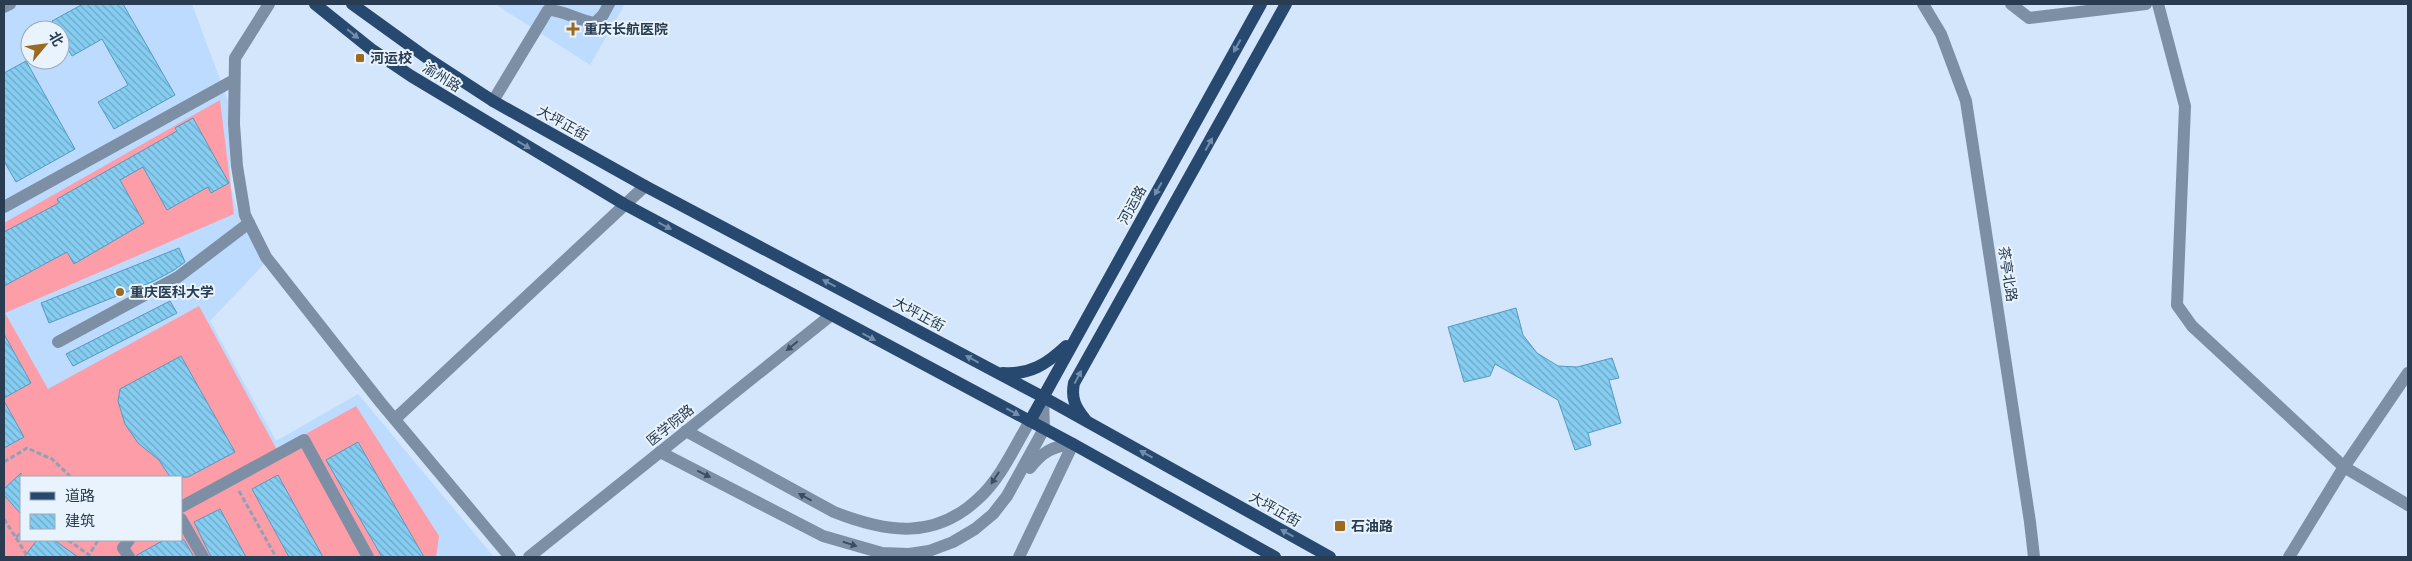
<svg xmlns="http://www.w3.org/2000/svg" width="2412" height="561" font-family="'Fira Sans','Noto Sans SC',sans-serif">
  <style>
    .built { fill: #bcdbfe; fill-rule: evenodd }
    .grass { fill: #fd9da8; fill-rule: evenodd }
    .building { fill: url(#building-back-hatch); stroke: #559abe }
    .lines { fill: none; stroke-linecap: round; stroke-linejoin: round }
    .path { stroke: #8fa1b7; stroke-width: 3; stroke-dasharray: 5 2.5; stroke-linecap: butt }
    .minor { stroke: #7c8fa5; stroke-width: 12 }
    .major { stroke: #27496f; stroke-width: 12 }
    .oneway { fill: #758da8 }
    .oneway2 { fill: #3a4d62 }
    .poi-dot { fill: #9c6a1f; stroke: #e9f3fd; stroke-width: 2 }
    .labels { text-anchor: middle; stroke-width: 4; stroke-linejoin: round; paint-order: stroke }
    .poi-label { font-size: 14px; font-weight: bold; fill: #293c51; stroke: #e9f3fd; text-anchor: start }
    .street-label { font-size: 14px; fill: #293c51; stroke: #e9f3fd }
  </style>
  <defs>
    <pattern id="building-back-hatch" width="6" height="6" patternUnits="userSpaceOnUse" patternTransform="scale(1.25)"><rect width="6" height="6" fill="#86cdf2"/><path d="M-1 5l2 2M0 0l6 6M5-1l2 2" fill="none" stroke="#6ea8c6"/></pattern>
  </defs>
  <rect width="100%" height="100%" fill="#d4e6fc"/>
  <!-- built -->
  <g class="built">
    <path d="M4,4H192L228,101L231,188L237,209L264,264L210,321L276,441L358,394L494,557H4ZM30,30H60V60H30ZM21,477H181V540H21Z"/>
    <polygon points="495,4 625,4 590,65"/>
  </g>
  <!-- grass -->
  <path class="grass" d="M220,100L234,214L5,313L48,389L199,306L277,450L356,406L439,536L436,557H4V223ZM21,477H181V540H21Z"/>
  <!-- building -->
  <g class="building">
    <polygon points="83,4 123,4 175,95 114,129 98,102 128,85 102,39 72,56 60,35 60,30 57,30 52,21"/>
    <polygon points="26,61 75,149 16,182 4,161 4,73"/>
    <polygon points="193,118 229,183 211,193 208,187 167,210 143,167 120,180 144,223 74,264 67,252 4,286 4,232 59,203 57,199 177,131 175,128"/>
    <polygon points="179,248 185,262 174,270 152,282 49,323 41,303"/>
    <polygon points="170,301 177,313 73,366 66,354"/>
    <polygon points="1516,308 1523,335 1537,353 1558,366 1577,367 1612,358 1619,378 1609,380 1621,423 1588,433 1591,445 1575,450 1558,400 1495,364 1490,376 1464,382 1448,327"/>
    <polygon points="4,334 31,383 4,398"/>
    <polygon points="181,356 235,452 188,477 170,477 159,460 138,443 125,424 118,401 120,389"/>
    <polygon points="4,401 24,437 4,448"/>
    <polygon points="358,442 424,557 382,557 326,460"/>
    <polygon points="21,473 21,514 4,495 4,489"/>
    <polygon points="278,475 323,557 289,557 252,489"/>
    <polygon points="220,509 246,557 211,557 194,522"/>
    <polygon points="37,540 54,540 78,557 24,557"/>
    <polygon points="164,540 184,540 194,557 137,557 137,555"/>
  </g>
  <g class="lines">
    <!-- path -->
    <g class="path">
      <polyline points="4,462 27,448 52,459 71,477"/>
      <polyline points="239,491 276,557"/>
      <polyline points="4,519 28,557"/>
      <polyline points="16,537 21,533"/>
      <polyline points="68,540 89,555 98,540"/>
    </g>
    <!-- minor -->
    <g class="minor">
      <polyline points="269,4 235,58 234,124 237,166 245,215 266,257 381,403 510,557"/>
      <polyline points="1923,4 1941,34 1966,101 2030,522 2034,557"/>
      <polyline points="2011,4 2029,18 2146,4"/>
      <polyline points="2158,4 2185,106 2177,305 2192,326 2344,467 2408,505"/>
      <polyline points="4,7 10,4"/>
      <path d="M493,101L548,10C564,10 578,21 595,23L603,15L609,4"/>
      <polyline points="4,207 234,80"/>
      <polyline points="58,342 178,277 249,223"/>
      <polyline points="395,419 645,186"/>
      <path d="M686,431L834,512C887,533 935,540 979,498C1001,478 1015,446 1030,421"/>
      <polyline points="660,452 823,536 882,553 909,554 929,551 953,542 975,529 993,514 1007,496 1044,429 1043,397"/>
      <polyline points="181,507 304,440 368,557"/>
      <polyline points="181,519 203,557"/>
      <polyline points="129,557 123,548 129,540"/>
      <polyline points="529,557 830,316"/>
      <path d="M1019,557L1073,444C1053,446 1042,452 1030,468"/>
      <polyline points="2289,557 2344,467 2408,373"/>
    </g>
    <!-- major -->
    <g class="major">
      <polyline points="315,4 371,49 411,76 624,204 1073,444 1275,557"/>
      <polyline points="352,4 427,58 493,101 645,186 1043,397 1330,557"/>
      <path d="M1003,373C1030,375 1047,364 1066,346"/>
      <path d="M1085,419C1075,407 1071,398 1074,383L1286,4"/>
      <polyline points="1030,421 1261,4"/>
    </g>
  </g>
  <!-- one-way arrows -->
  <defs><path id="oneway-solid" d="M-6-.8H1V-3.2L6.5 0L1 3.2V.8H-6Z" transform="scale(1.25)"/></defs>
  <g class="oneway">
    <use href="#oneway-solid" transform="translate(353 34) rotate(39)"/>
    <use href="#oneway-solid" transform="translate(1237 46) rotate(119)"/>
    <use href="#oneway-solid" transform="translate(1209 144) rotate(-61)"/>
    <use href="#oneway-solid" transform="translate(524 145) rotate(31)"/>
    <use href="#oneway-solid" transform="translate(1158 189) rotate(119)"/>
    <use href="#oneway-solid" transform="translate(665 226) rotate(28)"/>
    <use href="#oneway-solid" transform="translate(829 283) rotate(-152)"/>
    <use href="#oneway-solid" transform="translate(869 337) rotate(28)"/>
    <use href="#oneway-solid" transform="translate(972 359) rotate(-152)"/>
    <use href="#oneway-solid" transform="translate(1078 377) rotate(-62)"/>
    <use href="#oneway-solid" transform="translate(1013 412) rotate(28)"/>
    <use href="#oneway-solid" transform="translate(1146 454) rotate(-151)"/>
    <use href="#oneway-solid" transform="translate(1287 533) rotate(-151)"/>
  </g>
  <g class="oneway2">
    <use href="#oneway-solid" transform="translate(792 346) rotate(141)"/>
    <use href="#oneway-solid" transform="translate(704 474) rotate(27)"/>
    <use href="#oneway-solid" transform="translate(995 478) rotate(123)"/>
    <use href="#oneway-solid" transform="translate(805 497) rotate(-151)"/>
    <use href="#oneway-solid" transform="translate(850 544) rotate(18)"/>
  </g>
  <!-- markers -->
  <g class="poi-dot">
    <path d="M570.5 21.5h5v5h5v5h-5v5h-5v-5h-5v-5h5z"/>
    <rect x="355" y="53" width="10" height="10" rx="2.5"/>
    <circle cx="120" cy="292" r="5"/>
    <rect x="1334" y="520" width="12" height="12" rx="2.5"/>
  </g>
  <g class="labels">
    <!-- poi labels -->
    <g class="poi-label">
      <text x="584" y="34">重庆长航医院</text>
      <text x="370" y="63">河运校</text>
      <text x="130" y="297">重庆医科大学</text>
      <text x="1351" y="531">石油路</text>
    </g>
    <!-- street labels -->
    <g class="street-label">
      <text transform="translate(442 77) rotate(32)" y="5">渝州路</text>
      <text transform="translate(563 123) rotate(29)" y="5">大坪正街</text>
      <text transform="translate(1132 205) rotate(-61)" y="5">河运路</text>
      <text transform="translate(2008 274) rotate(81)" y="5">茶亭北路</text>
      <text transform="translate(919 314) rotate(28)" y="5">大坪正街</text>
      <text transform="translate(670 425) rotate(-39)" y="5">医学院路</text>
      <text transform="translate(1275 509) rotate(29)" y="5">大坪正街</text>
    </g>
  </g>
  <!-- border -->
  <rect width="2412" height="561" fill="none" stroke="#293c51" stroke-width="10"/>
  <!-- legend -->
  <rect x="20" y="476" width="162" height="65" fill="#e9f3fd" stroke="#9caab8"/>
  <rect x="30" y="492" width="25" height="8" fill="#27496f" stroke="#9caab8"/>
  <text x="65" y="501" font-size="15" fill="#293c51">道路</text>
  <rect x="30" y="514" width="25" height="15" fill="url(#building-back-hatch)" stroke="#9caab8"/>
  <text x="65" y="526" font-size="15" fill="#293c51">建筑</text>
  <!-- north arrow -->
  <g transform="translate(45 45) rotate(61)"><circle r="24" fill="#e9f3fd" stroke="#9caab8"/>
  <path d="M0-4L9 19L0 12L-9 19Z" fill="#9c6a1f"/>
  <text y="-8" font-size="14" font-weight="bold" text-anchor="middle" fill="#293c51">北</text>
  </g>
</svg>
